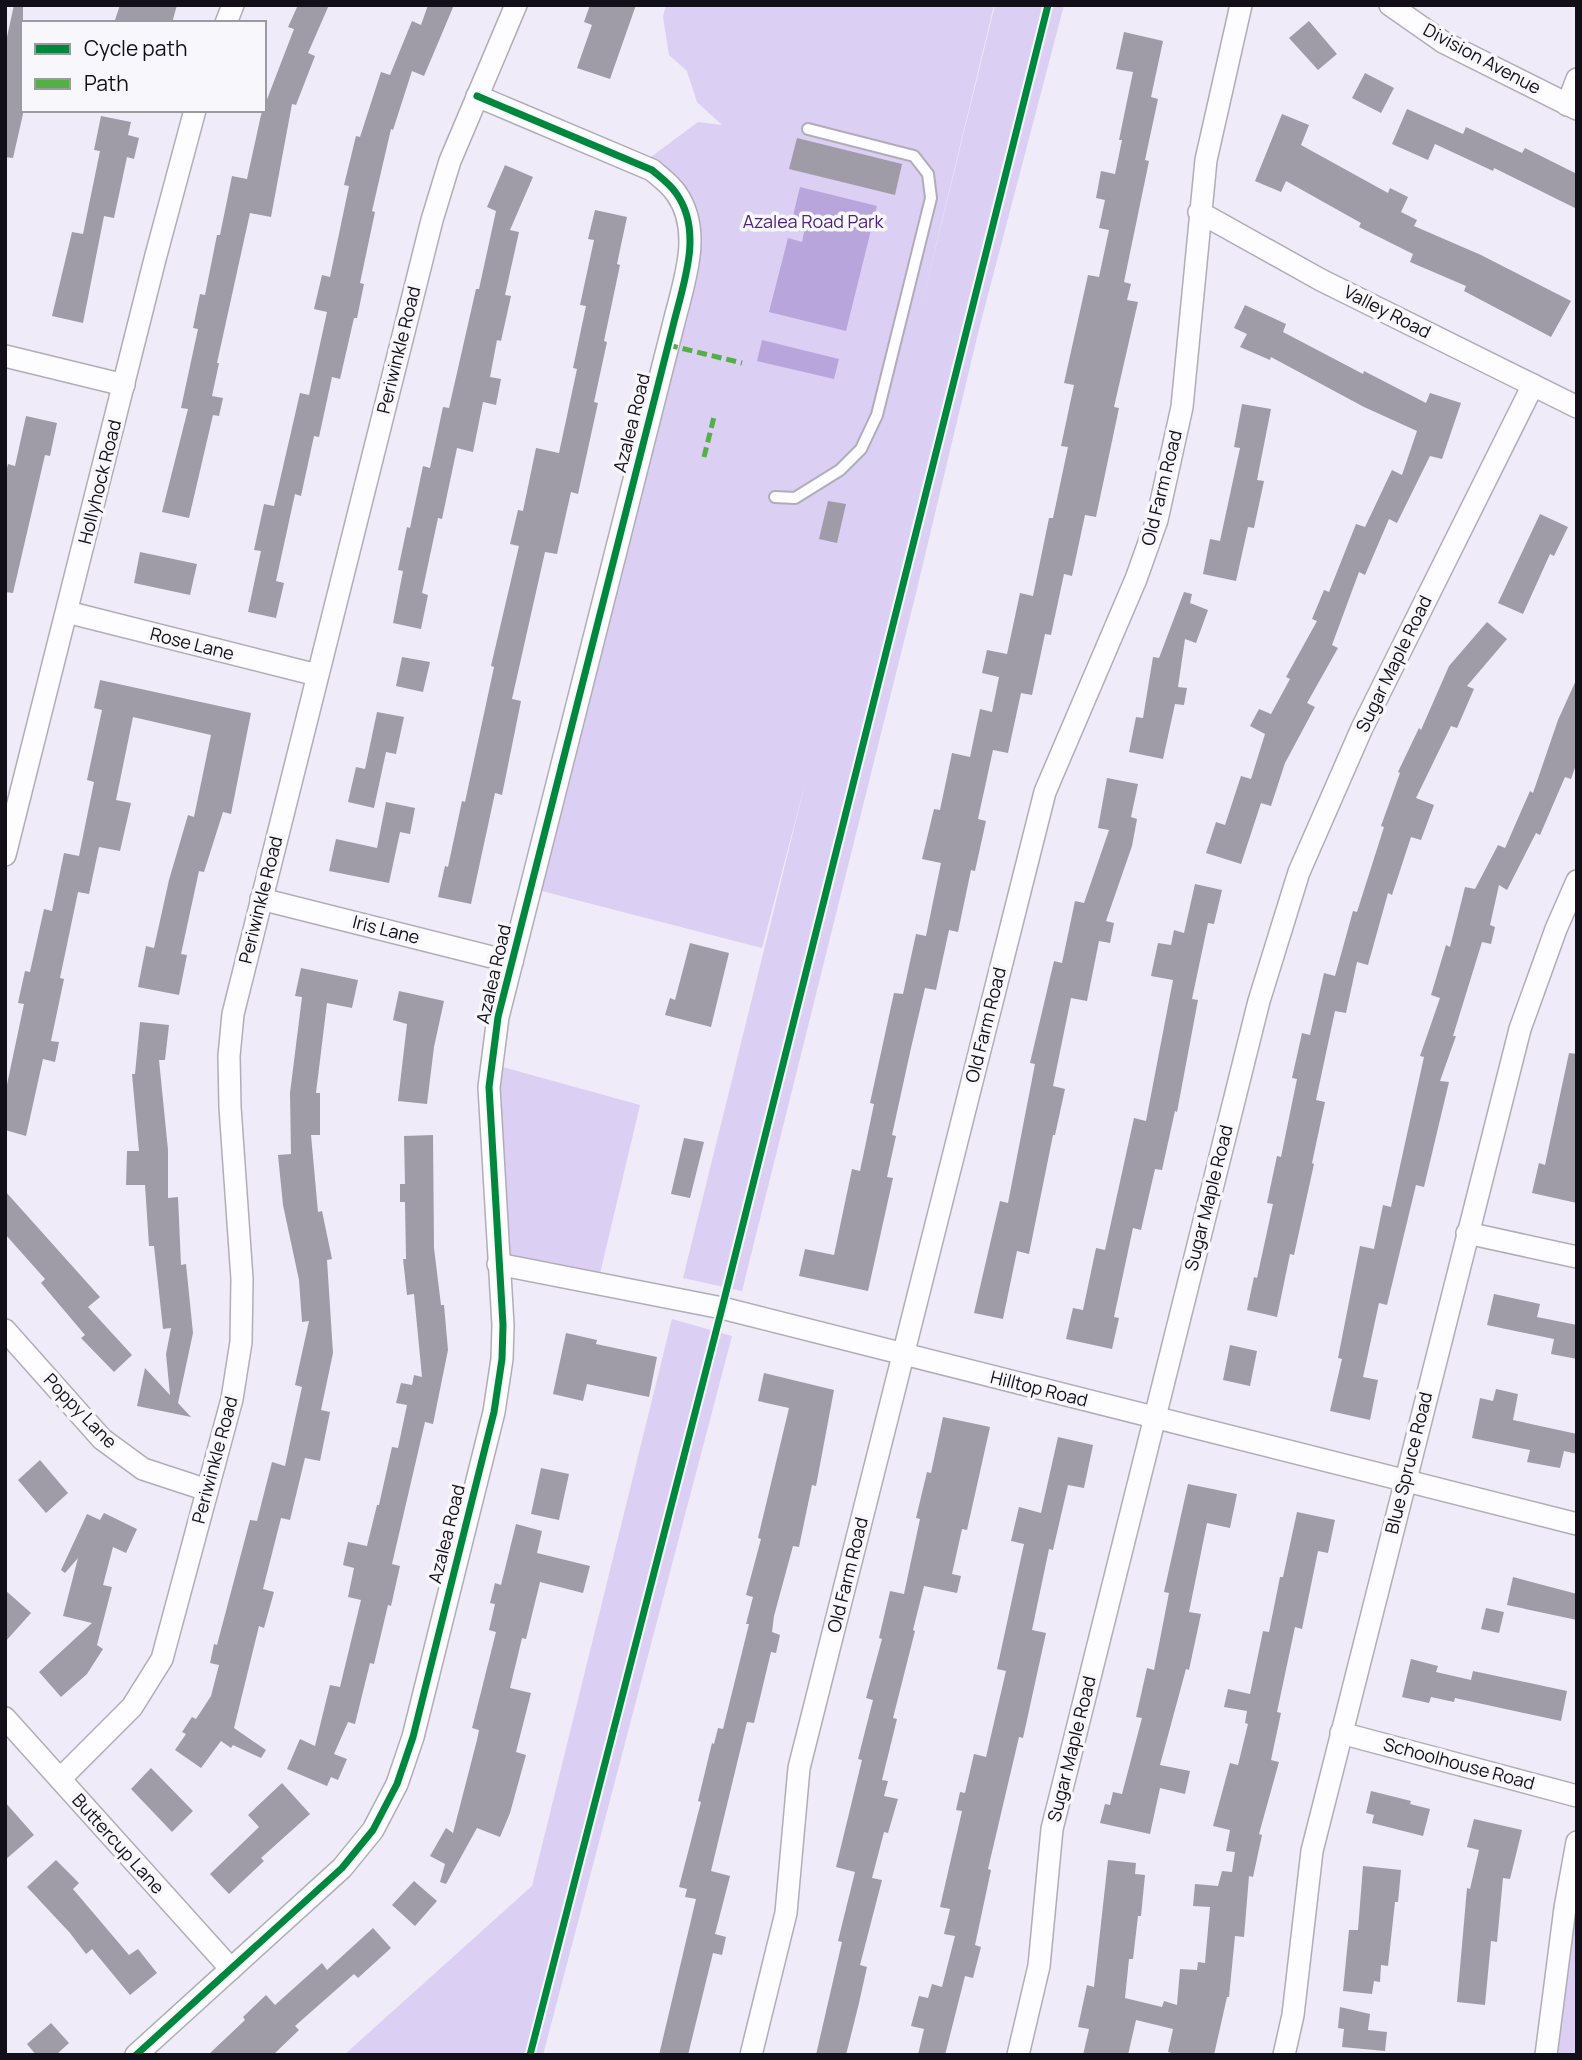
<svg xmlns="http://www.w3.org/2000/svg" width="1582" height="2060" font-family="Manrope,sans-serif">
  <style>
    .green { fill: #dbcff4 }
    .water { fill: #b8a5dc }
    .building { fill: #9f9ca7 }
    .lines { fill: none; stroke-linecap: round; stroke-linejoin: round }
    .lane-casing { stroke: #b0adb8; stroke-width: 14 }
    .street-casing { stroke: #b0adb8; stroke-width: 24 }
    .lane { stroke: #fdfcfe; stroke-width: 10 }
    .street { stroke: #fdfcfe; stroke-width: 21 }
    .quiet { stroke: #54b045; stroke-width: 5; stroke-dasharray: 10 5; stroke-linecap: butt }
    .cycleway-casing { stroke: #f8f7fc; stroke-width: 11 }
    .cycleway { stroke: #00873e; stroke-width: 7 }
    .labels { text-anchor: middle; stroke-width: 7; stroke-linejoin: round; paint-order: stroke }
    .street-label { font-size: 18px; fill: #120f18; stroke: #f8f7fc }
    .park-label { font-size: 18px; fill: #4b257b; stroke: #f8f7fc }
  </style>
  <rect width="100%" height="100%" fill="#efebf8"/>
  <!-- green -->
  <g class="green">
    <polygon points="666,5 994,5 917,324 995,5 1064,5 979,329 917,589 742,1291 683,1278 806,780 762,948 530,888 689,222 640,165 698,122 722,125 697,102 687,71 669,55 663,17"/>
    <polygon points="492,1064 640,1105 598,1282 498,1264"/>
    <polygon points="672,1319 732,1336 543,2055 344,2055 532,1886"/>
    <polygon points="1577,1845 1577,2055 1548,2055"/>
  </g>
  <!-- water -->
  <g class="water">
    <polygon points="800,187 877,206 846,331 769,312 788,238 802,242 804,232 790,228"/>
    <polygon points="762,340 839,359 834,379 757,361"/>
  </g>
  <!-- building -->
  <g class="building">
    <polygon points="14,5 23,5 23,114 13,158 5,157 5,46"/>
    <polygon points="120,5 177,5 172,23 114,23"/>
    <polygon points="298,5 329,5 308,53 315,56 296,105 292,104 271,217 250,213 217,363 219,363 212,396 223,398 219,416 213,415 189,518 162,512 188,409 181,408 198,329 193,328 200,294 205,295 217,235 220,235 232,176 247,179 261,115 294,29 288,27"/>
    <polygon points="428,5 454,5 424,76 412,71 393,130 391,129 372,211 375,212 360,283 364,284 357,318 354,318 340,379 332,377 319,437 314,436 301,496 295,494 276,581 284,583 276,618 248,612 261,551 254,550 264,504 274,506 300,393 309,395 327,312 314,309 322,275 330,277 349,186 344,185 356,136 360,137 381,72 390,75 412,21 421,25"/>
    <polygon points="590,5 636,5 610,79 577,68 592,25 584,22"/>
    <polygon points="1309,21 1337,54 1318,70 1289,38"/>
    <polygon points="1124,32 1163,41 1151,97 1158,99 1145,160 1149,161 1124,282 1131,284 1127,300 1138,302 1114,407 1119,408 1096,517 1085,515 1072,576 1064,574 1051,635 1045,634 1032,695 1021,693 1008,753 993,750 978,819 986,821 975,871 971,870 958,932 949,930 936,990 925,988 911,1048 892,1135 896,1136 887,1177 893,1178 868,1291 799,1276 805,1249 834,1255 852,1169 860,1171 874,1104 870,1103 894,993 903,994 916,934 926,936 941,863 922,859 934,809 940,810 952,753 970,757 980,709 992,712 999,677 982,673 987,650 1007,654 1020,593 1033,596 1049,518 1053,518 1068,447 1061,446 1074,385 1064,383 1088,275 1099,277 1109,230 1099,228 1105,200 1096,198 1101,171 1115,174 1122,140 1119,140 1133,72 1116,69"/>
    <polygon points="1365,73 1394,88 1381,113 1352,98"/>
    <polygon points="1407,109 1463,134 1466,127 1522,153 1525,148 1577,174 1577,209 1494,168 1493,171 1435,144 1428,160 1392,144"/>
    <polygon points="1282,114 1309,125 1301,145 1388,193 1390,188 1408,197 1401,212 1417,220 1414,226 1481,255 1571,301 1551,337 1464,291 1466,286 1410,262 1413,254 1359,227 1361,223 1286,181 1281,192 1255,181"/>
    <polygon points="101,116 131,122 128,135 139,138 134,159 127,157 114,218 104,216 83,323 52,316 72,232 83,234 100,151 94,150"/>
    <polygon points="797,138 902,164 895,195 789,169"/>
    <polygon points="505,165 533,177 510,230 519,232 505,295 511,296 501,341 497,340 490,377 501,379 496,405 483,402 473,452 457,448 442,519 438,518 422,593 428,595 421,629 393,623 403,571 398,570 407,527 410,528 423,466 430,468 443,407 449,408 476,289 479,289 496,211 487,207"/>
    <polygon points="595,210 627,217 617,264 620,265 604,341 607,342 594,402 598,403 578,494 571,492 557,554 545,552 512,699 521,701 502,795 495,793 471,904 438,897 445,866 448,867 462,801 465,802 494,667 491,666 519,546 510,544 518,510 523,511 536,448 559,453 577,369 573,368 586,306 580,305 594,240 588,239"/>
    <polygon points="1245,305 1286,324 1283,332 1363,374 1364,371 1426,403 1430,393 1461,403 1442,459 1430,456 1397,523 1389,519 1365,575 1359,572 1332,645 1338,648 1307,703 1315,707 1285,763 1271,806 1261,803 1241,864 1206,853 1216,822 1225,825 1241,776 1251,779 1265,734 1250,726 1259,709 1271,714 1290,679 1286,677 1317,621 1312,619 1324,590 1329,592 1356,524 1365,527 1392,470 1402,475 1417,431 1364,407 1271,357 1270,360 1240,347 1247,334 1234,328"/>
    <polygon points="1242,404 1271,409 1257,480 1264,481 1254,528 1248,527 1236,581 1203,574 1210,539 1220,541 1240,448 1234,447"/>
    <polygon points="26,416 57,423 50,456 45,455 13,593 5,592 5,477 8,464 15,466"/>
    <polygon points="828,501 846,504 837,543 819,539"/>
    <polygon points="1540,514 1568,527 1554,556 1550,554 1523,614 1498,603"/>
    <polygon points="140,552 197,564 190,595 134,583"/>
    <polygon points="1184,592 1192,594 1190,603 1208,610 1196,643 1185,639 1178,687 1187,688 1184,705 1175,704 1163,759 1129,752 1136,717 1143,718 1153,657 1159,658"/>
    <polygon points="1487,622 1507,639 1467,686 1474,689 1457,728 1451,726 1416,798 1434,805 1421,840 1411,837 1392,895 1388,893 1368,965 1357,962 1346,1013 1335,1011 1316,1100 1325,1102 1312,1163 1314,1164 1294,1255 1290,1254 1277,1317 1247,1310 1254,1277 1257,1278 1273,1204 1267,1203 1277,1156 1281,1157 1297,1079 1292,1078 1302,1033 1310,1035 1324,973 1335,976 1353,911 1357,912 1384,827 1381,826 1400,773 1398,772 1419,728 1421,730 1449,666"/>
    <polygon points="402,657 430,662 423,692 396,686"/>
    <polygon points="1577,678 1577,762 1571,779 1565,777 1540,835 1536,833 1507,890 1499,885 1490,925 1495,927 1491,944 1482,942 1453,1036 1456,1036 1440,1081 1449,1082 1424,1187 1416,1185 1387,1305 1379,1303 1363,1377 1378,1380 1370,1420 1330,1411 1342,1359 1338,1358 1360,1246 1374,1249 1383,1205 1391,1207 1424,1057 1420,1056 1440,998 1431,995 1446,945 1450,947 1465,887 1475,889 1498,845 1505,848 1530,791 1533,793 1558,720"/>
    <polygon points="100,680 251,713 231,814 223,812 204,872 199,871 181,954 187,955 179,995 138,987 146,946 154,948 169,880 188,815 194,817 211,735 133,717 116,800 131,803 120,851 99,847 89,894 78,892 60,978 64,979 51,1041 59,1042 55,1062 43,1059 26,1136 5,1130 5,1094 24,1004 18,1003 25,971 30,972 44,909 52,911 64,853 79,856 94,782 87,780 102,710 94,708"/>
    <polygon points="377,712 404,717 396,754 386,752 374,808 348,802 356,767 365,769"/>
    <polygon points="1107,778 1138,784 1131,817 1137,819 1132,846 1106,921 1114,923 1110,943 1099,941 1087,1001 1071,998 1053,1086 1065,1089 1055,1135 1053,1135 1029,1254 1017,1251 1003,1319 974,1313 1000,1201 1008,1203 1035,1064 1030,1063 1054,961 1062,963 1075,901 1084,903 1109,830 1098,828"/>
    <polygon points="386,802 415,808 410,834 400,832 389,883 329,871 336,839 377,848"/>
    <polygon points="1195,884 1222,890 1214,924 1208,923 1192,999 1198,1000 1177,1112 1175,1111 1162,1170 1155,1169 1141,1230 1133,1228 1114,1317 1119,1318 1112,1349 1066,1339 1073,1308 1083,1310 1096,1248 1105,1250 1134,1118 1146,1121 1173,980 1151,976 1158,943 1171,945 1174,930 1184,933"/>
    <polygon points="690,943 729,953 711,1027 665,1015 670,998 675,1000"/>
    <polygon points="301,968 358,980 352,1008 327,1003 316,1093 320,1093 320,1135 311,1135 318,1212 322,1211 332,1259 327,1260 333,1353 321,1410 330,1412 320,1461 305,1458 290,1520 281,1518 263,1589 274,1592 264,1628 259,1626 234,1728 266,1750 261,1758 233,1745 231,1748 221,1741 201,1768 175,1750 186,1734 182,1732 192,1717 196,1719 211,1696 219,1665 210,1663 214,1644 217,1645 250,1520 257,1521 272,1462 285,1466 302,1387 295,1385 309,1321 302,1322 299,1280 283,1205 278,1155 291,1154 290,1093 302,997 295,996"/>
    <polygon points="399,991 444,1001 434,1047 427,1104 398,1101 407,1024 393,1020"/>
    <polygon points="140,1022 169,1025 165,1060 159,1060 168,1150 168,1198 178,1197 181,1265 186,1264 193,1333 178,1403 191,1417 137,1406 145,1368 170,1395 166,1354 171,1328 163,1329 154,1246 149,1246 145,1185 126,1185 127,1151 139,1151 132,1074 135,1074"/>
    <polygon points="1569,1053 1577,1054 1577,1203 1532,1193 1539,1163 1545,1165"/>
    <polygon points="433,1135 434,1248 441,1305 444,1305 448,1350 433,1424 425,1422 392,1564 400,1566 391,1606 388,1605 374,1664 370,1663 355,1724 348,1722 334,1754 347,1759 338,1780 331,1777 327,1786 287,1769 300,1739 315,1746 330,1685 340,1687 361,1600 348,1597 354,1568 343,1565 348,1542 367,1546 377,1505 379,1505 392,1447 398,1448 407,1405 396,1403 401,1383 412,1385 414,1375 422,1377 414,1294 407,1295 403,1259 406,1259 405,1202 400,1202 400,1184 405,1184 404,1136"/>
    <polygon points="684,1138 704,1142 690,1198 671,1194"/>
    <polygon points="5,1191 100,1297 88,1307 132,1355 114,1372 81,1338 85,1335 41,1283 45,1279 5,1234"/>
    <polygon points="1494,1294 1540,1304 1537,1317 1577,1325 1577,1359 1551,1354 1554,1339 1487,1325"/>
    <polygon points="566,1333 597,1340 596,1344 657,1357 649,1397 587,1384 583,1401 553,1394"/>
    <polygon points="1230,1345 1257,1351 1250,1386 1223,1380"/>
    <polygon points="764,1373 834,1390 816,1486 812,1485 799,1547 793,1546 774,1616 772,1632 780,1635 776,1653 771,1652 754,1723 747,1722 711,1871 730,1876 715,1934 726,1937 722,1955 713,1953 688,2055 659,2055 696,1899 685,1897 687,1889 679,1887 701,1802 698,1801 712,1743 714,1744 718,1728 723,1729 749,1624 746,1624 753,1597 746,1595 761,1539 758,1538 789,1408 758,1401"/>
    <polygon points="1496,1389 1518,1394 1513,1420 1577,1434 1577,1454 1564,1451 1560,1468 1527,1462 1530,1450 1472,1438 1480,1398 1493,1401"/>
    <polygon points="943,1417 990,1427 967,1530 962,1529 952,1574 961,1576 957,1593 924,1586 913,1630 915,1631 893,1718 897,1719 882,1780 888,1781 884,1796 898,1799 888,1833 884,1832 872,1878 882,1880 860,1965 867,1967 859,2003 846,2055 816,2055 842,1942 838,1941 855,1872 836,1867 862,1760 858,1759 873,1700 866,1698 882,1639 879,1638 890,1591 904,1594 920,1519 916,1518 927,1472 931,1473"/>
    <polygon points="1058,1437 1093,1445 1084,1488 1068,1485 1053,1550 1049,1549 1032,1630 1046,1633 1023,1738 1019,1737 988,1869 991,1870 975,1945 981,1947 973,1978 965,1976 945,2055 918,2055 924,2029 911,2026 919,1996 928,1998 932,1984 942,1987 955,1936 944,1934 950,1909 940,1907 962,1811 956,1810 960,1792 965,1793 974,1754 986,1757 1006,1671 997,1669 1024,1544 1011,1541 1019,1507 1041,1513"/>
    <polygon points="40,1460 68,1493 46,1513 18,1480"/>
    <polygon points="541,1468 569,1474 559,1520 531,1514"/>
    <polygon points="1188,1484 1237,1494 1230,1528 1207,1523 1189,1612 1201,1614 1189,1670 1186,1669 1160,1765 1190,1771 1185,1794 1160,1788 1150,1834 1100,1823 1105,1804 1110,1805 1113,1792 1122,1794 1142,1718 1136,1717 1147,1668 1154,1670 1169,1593 1164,1592"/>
    <polygon points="1297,1512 1335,1520 1328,1553 1318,1551 1302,1629 1295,1627 1277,1712 1281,1713 1271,1760 1279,1762 1259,1834 1262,1835 1253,1877 1249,1876 1244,1937 1235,1936 1229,1997 1227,1997 1214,2055 1179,2055 1168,2052 1173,2029 1136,2020 1128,2055 1083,2055 1089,2029 1078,2027 1087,1985 1094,1987 1108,1860 1136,1863 1135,1874 1145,1875 1141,1916 1138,1916 1133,1959 1129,1959 1125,1998 1162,2007 1164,2001 1177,2005 1180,1969 1197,1970 1198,1962 1205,1963 1210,1907 1193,1906 1195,1884 1218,1886 1222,1871 1232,1872 1235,1852 1226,1851 1230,1830 1213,1826 1230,1763 1238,1765 1248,1724 1245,1723 1247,1711 1224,1707 1228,1689 1250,1694 1263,1631 1269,1632 1280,1577 1283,1577"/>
    <polygon points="104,1513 137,1529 126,1553 113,1547 103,1585 112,1587 97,1645 103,1649 87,1674 61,1697 39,1672 92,1623 63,1616 78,1558 65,1573 61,1570 87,1514 100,1520"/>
    <polygon points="516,1524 542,1531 537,1553 590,1566 583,1593 540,1582 526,1639 522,1638 510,1688 531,1693 516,1752 526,1755 510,1813 500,1837 477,1828 446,1884 440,1882 445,1864 430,1856 446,1828 453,1833 477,1740 479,1730 472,1728 496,1632 489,1630 495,1604 490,1603 495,1583 501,1585"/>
    <polygon points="1513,1577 1577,1594 1577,1620 1507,1605"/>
    <polygon points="5,1590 31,1613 5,1642"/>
    <polygon points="1486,1608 1504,1612 1499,1633 1481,1629"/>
    <polygon points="1411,1659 1438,1666 1436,1672 1471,1680 1473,1671 1567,1691 1561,1721 1455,1698 1454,1702 1431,1697 1429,1703 1402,1697"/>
    <polygon points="151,1768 193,1811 172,1832 131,1789"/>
    <polygon points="282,1783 310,1814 261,1858 264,1861 229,1894 210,1874 259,1827 248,1815"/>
    <polygon points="1371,1791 1411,1801 1410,1804 1430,1809 1423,1836 1372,1823 1374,1815 1366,1813"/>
    <polygon points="5,1802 34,1835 5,1860"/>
    <polygon points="1474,1819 1522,1830 1510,1879 1503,1878 1497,1942 1491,1941 1485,2005 1457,2002 1467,1888 1470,1889 1479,1850 1467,1847"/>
    <polygon points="56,1860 79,1883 73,1889 129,1955 138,1949 157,1973 130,1995 92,1949 86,1954 70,1933 27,1887"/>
    <polygon points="1363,1866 1401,1870 1398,1902 1395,1902 1388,1966 1381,1965 1380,1982 1374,1981 1372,1994 1343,1991 1349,1930 1358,1930"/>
    <polygon points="414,1881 437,1901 415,1926 392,1905"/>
    <polygon points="373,1928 391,1948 358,1978 354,1974 295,2026 299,2030 273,2055 208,2055 245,2020 243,2017 266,1995 275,2005 322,1963 327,1970"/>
    <polygon points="1340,2007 1370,2014 1368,2030 1387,2032 1385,2051 1342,2047 1344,2029 1338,2028"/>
    <polygon points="51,2023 69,2043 56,2055 36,2055 27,2044"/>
  </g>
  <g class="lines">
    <!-- lane casing -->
    <g class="lane-casing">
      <polyline id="lane" points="775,497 795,498 840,470 861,449 877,415 931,198 928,174 914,156 808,129"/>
    </g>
    <!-- street casing -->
    <g class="street-casing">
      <g id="street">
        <polyline points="1390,5 1443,42 1577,109"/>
        <polyline points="226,23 233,5"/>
        <polyline points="1567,105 1577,79"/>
        <polyline points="1199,212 1321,280 1577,407"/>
        <polyline points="5,356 124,385"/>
        <polyline points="67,612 317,675"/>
        <polyline points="5,855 155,259 195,110"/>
        <polyline points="261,899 512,962"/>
        <polyline points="1467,1233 1577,1257"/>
        <polyline points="498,1264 722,1308 1577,1524"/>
        <polyline points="5,1330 102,1439 143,1469 207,1490"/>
        <polyline points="5,1718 231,1969"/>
        <polyline points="1341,1733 1577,1796"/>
        <polyline points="60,1779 132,1707 162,1659 232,1399 241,1342 242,1279 230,1107 229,1056 233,1014 432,220 450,161 516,5"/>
        <path d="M136,2055L342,1868L373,1830L397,1784L413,1737L494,1412L502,1359L503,1325L489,1087L498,1017L673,326C683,284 704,232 676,193C670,184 660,177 652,170L477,96"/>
        <polyline points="751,2055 786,1913 799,1768 1045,792 1136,579 1157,520 1182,407 1206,160 1241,5"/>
        <polyline points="1018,2055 1039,1966 1052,1829 1259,1001 1299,872 1362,728 1533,385"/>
        <polyline points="1284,2055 1293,2015 1312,1851 1520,1029 1556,929 1577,881"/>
        <polyline points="1546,2055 1565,1908 1577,1842"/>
      </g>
    </g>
    <!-- lane -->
    <use href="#lane" class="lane"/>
    <!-- street -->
    <use href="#street" class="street"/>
    <!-- quiet -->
    <g class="quiet">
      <polyline points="668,345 742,363"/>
      <polyline points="704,457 714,417"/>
    </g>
    <!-- cycleway casing -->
    <g class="cycleway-casing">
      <g id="cycleway">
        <path d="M136,2055L342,1868L373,1830L397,1784L413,1737L494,1412L502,1359L503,1325L489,1087L498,1017L673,326C683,284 704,232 676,193C670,184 660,177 652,170L477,96"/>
        <polyline points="530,2055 722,1308 1048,5"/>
      </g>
    </g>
    <!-- cycleway -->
    <use href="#cycleway" class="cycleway"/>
  </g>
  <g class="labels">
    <!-- street labels -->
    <g class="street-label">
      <text transform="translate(1482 59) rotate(28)" y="6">Division Avenue</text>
      <text transform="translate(1387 312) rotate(27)" y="6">Valley Road</text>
      <text transform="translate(399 350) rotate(-76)" y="6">Periwinkle Road</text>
      <text transform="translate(632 423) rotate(-76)" y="6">Azalea Road</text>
      <text transform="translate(100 482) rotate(-76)" y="6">Hollyhock Road</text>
      <text transform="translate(1162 488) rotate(-76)" y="6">Old Farm Road</text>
      <text transform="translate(192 644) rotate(14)" y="6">Rose Lane</text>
      <text transform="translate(1394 664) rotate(-64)" y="6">Sugar Maple Road</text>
      <text transform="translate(261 900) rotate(-76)" y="6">Periwinkle Road</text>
      <text transform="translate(386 930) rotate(14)" y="6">Iris Lane</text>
      <text transform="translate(494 974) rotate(-77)" y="6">Azalea Road</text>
      <text transform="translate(986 1025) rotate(-76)" y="6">Old Farm Road</text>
      <text transform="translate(1209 1198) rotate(-76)" y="6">Sugar Maple Road</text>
      <text transform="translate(1039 1389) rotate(14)" y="6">Hilltop Road</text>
      <text transform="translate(80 1411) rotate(46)" y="6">Poppy Lane</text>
      <text transform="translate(215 1460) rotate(-75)" y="6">Periwinkle Road</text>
      <text transform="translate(1409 1463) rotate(-76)" y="6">Blue Spruce Road</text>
      <text transform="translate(447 1534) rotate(-76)" y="6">Azalea Road</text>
      <text transform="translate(848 1575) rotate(-76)" y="6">Old Farm Road</text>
      <text transform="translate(1072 1749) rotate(-76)" y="6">Sugar Maple Road</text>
      <text transform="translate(1459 1764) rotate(15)" y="6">Schoolhouse Road</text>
      <text transform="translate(118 1844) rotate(48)" y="6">Buttercup Lane</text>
    </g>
    <!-- park labels -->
    <g class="park-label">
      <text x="813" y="228">Azalea Road Park</text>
    </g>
  </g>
  <!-- border -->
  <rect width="1582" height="2060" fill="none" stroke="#120f18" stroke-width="14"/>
  <!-- legend -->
  <rect x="21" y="21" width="245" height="91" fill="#f8f7fc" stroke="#9c9aa1" stroke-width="2"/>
  <rect x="35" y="44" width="35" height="10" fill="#00873e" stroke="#9c9aa1" stroke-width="2"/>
  <text x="84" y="56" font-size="21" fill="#120f18">Cycle path</text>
  <rect x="35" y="79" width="35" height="10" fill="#54b045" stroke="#9c9aa1" stroke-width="2"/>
  <text x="84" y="91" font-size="21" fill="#120f18">Path</text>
</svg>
